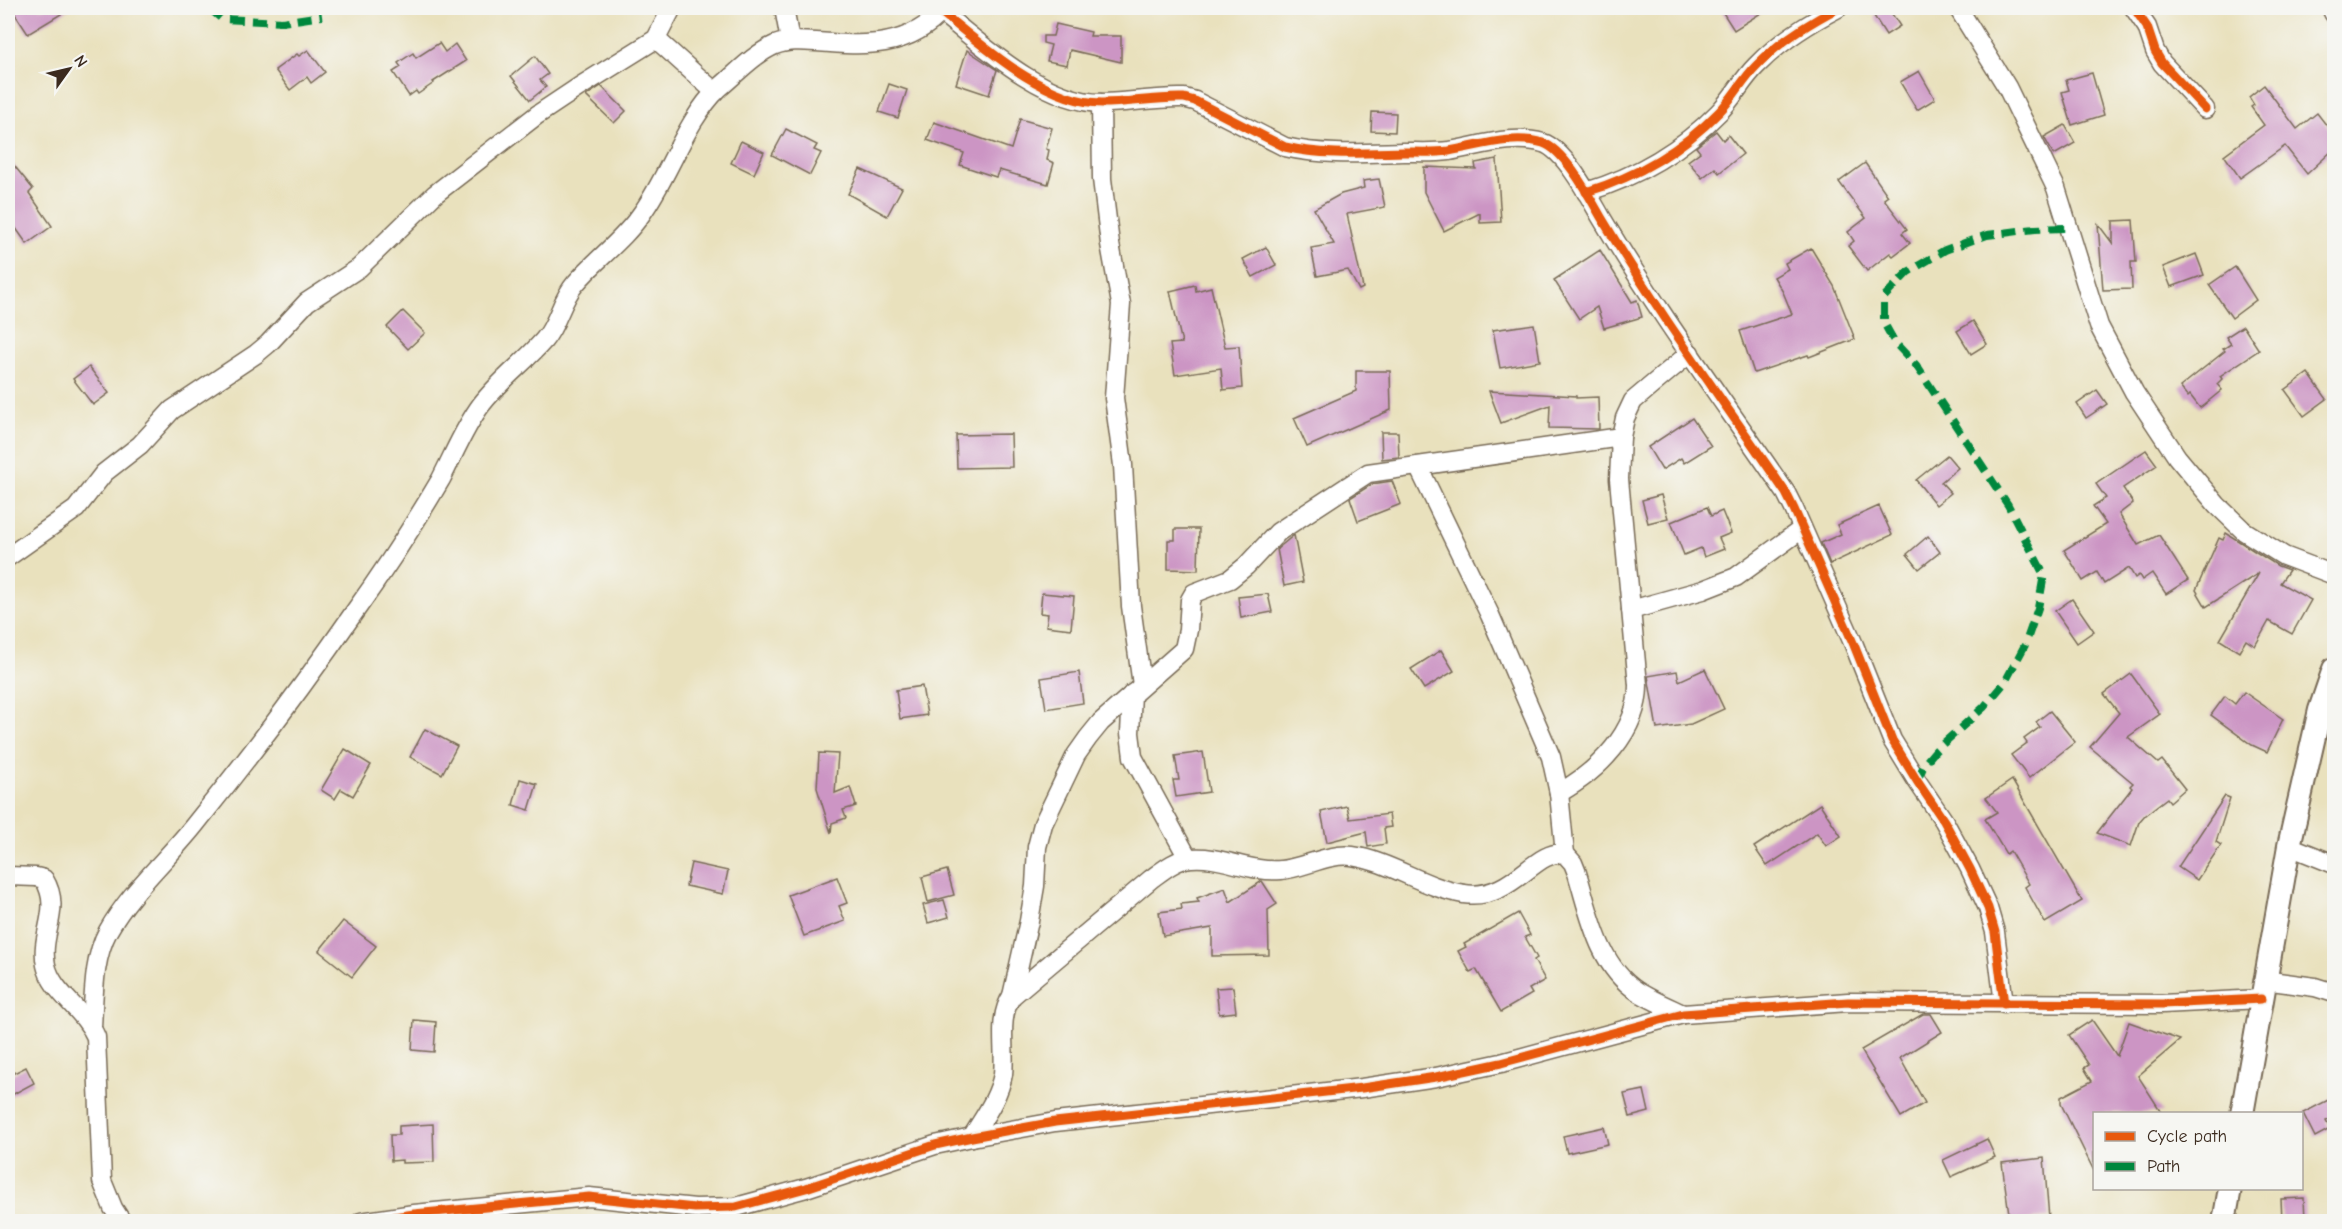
<svg xmlns="http://www.w3.org/2000/svg" width="2342" height="1229" font-family="'Comic Neue',sans-serif">
  <style>
    .building { fill: #cc95c4 }
    .lines { fill: none; stroke-linecap: round; stroke-linejoin: round }
    .minor-casing { stroke: #786a56; stroke-width: 21 }
    .tertiary-casing { stroke: #786a56; stroke-width: 26 }
    .minor { stroke: #fff; stroke-width: 18 }
    .tertiary { stroke: #fff; stroke-width: 22 }
    .quiet { stroke: #00873e; stroke-width: 8; stroke-dasharray: 15 8; stroke-linecap: butt }
    .cycleway-casing { stroke: #f6f6f2; stroke-width: 13 }
    .cycleway { stroke: #e8590c; stroke-width: 9 }
  </style>
  <rect width="100%" height="100%" fill="#f6f6f2"/>
  <filter id="ink" filterUnits="userSpaceOnUse"><feTurbulence type="fractalNoise" baseFrequency=".0167" numOctaves="2"/><feDisplacementMap in="SourceGraphic" scale="12" xChannelSelector="R" yChannelSelector="G"/><feConvolveMatrix kernelMatrix="1 2 1 2 8 2 1 2 1" color-interpolation-filters="sRGB"/></filter>
  <filter id="wash" filterUnits="userSpaceOnUse"><feTurbulence type="fractalNoise" baseFrequency=".008" numOctaves="4" result="noise"/><feDisplacementMap in="SourceGraphic" scale="24" xChannelSelector="R" yChannelSelector="G"/><feGaussianBlur stdDeviation="1.35" result="paint"/><feColorMatrix in="noise" values="0 0 0 0 0 0 0 0 0 0 0 0 0 0 0 0 0 1.4 0 .05"/><feComposite in="paint" operator="in"/></filter>
  <g filter="url(#wash)">
    <rect width="100%" height="100%" fill="#e9e1bd"/>
    <g id="blocks">
      <!-- building -->
      <g class="building">
        <polygon points="11,8 71,8 28,34"/>
        <polygon points="1720,8 1769,8 1734,30"/>
        <polygon points="1888,8 1900,26 1886,35 1874,16"/>
        <polygon points="1056,24 1091,32 1090,36 1121,36 1121,62 1070,50 1067,65 1047,61 1051,45 1043,43 1043,36 1053,36"/>
        <polygon points="439,43 445,52 455,44 466,61 433,82 434,83 418,94 416,91 409,96 393,72 401,67 398,63 413,53 416,58"/>
        <polygon points="308,50 325,72 311,83 307,77 290,90 275,70 297,54 299,56"/>
        <polygon points="967,50 997,70 989,95 956,84"/>
        <polygon points="535,56 548,74 540,80 546,87 530,100 511,76"/>
        <polygon points="1919,71 1935,99 1917,110 1900,82"/>
        <polygon points="2092,73 2104,115 2072,125 2062,92 2069,90 2066,80"/>
        <polygon points="889,84 907,90 898,118 879,112"/>
        <polygon points="2264,85 2297,129 2317,113 2334,135 2334,149 2307,174 2285,146 2240,178 2224,155 2264,125 2251,107 2254,105 2249,97"/>
        <polygon points="601,86 626,111 614,123 586,96"/>
        <polygon points="1372,112 1396,113 1395,132 1371,131"/>
        <polygon points="1020,119 1052,128 1046,149 1049,150 1047,160 1054,163 1048,184 999,170 996,177 960,165 964,153 927,140 934,122 1011,149"/>
        <polygon points="2065,125 2075,143 2054,155 2044,137"/>
        <polygon points="786,129 817,145 814,150 821,153 810,175 772,155"/>
        <polygon points="1716,131 1723,140 1728,135 1743,154 1719,173 1715,168 1702,178 1688,161 1700,152 1696,147"/>
        <polygon points="741,141 764,152 754,174 731,163"/>
        <polygon points="8,158 33,189 29,193 52,226 27,244 8,217"/>
        <polygon points="1497,159 1501,222 1480,223 1480,213 1444,231 1424,192 1424,167 1476,169 1475,163"/>
        <polygon points="1865,163 1888,196 1884,199 1907,229 1902,233 1910,243 1893,256 1890,253 1867,271 1848,246 1854,241 1848,232 1866,218 1839,182"/>
        <polygon points="860,169 902,188 887,216 848,194"/>
        <polygon points="1379,179 1385,207 1347,214 1363,288 1359,290 1348,270 1317,276 1311,248 1334,244 1314,209 1341,194 1364,188 1363,181"/>
        <polygon points="2133,220 2136,262 2131,262 2132,289 2103,290 2098,224 2113,244 2113,221"/>
        <polygon points="1266,247 1276,265 1253,277 1243,259"/>
        <polygon points="1811,248 1834,286 1855,339 1809,357 1808,355 1754,373 1740,331 1792,314 1783,292 1774,277 1788,269 1785,263"/>
        <polygon points="1600,250 1632,302 1637,300 1642,317 1604,328 1597,307 1579,319 1554,280"/>
        <polygon points="2196,254 2204,275 2171,287 2163,267"/>
        <polygon points="2235,267 2256,300 2232,318 2209,285"/>
        <polygon points="1195,285 1196,291 1211,287 1225,347 1239,346 1242,388 1223,390 1221,368 1175,375 1170,344 1182,343 1170,291"/>
        <polygon points="403,311 425,333 408,349 387,327"/>
        <polygon points="1973,321 1987,344 1971,354 1957,331"/>
        <polygon points="1534,324 1540,361 1500,368 1493,330"/>
        <polygon points="2243,326 2259,350 2220,376 2222,379 2217,384 2222,390 2200,408 2190,395 2188,397 2180,387 2225,351 2223,349 2231,344 2226,337"/>
        <polygon points="89,367 109,393 93,405 73,379"/>
        <polygon points="1356,371 1390,371 1391,410 1307,447 1294,418 1356,391"/>
        <polygon points="2308,373 2327,399 2304,416 2285,390"/>
        <polygon points="2097,390 2107,404 2086,418 2077,404"/>
        <polygon points="1489,391 1576,396 1576,398 1598,397 1599,429 1549,428 1550,405 1501,423"/>
        <polygon points="1692,418 1711,446 1684,463 1681,458 1662,470 1648,447"/>
        <polygon points="1381,432 1398,432 1399,457 1382,459"/>
        <polygon points="1011,434 1012,467 957,468 956,435"/>
        <polygon points="2146,450 2157,465 2123,488 2133,503 2119,514 2138,545 2159,535 2188,580 2166,594 2152,573 2142,580 2139,575 2135,578 2129,568 2104,584 2097,572 2083,581 2064,550 2106,524 2093,506 2106,498 2096,484"/>
        <polygon points="1947,455 1958,468 1941,482 1951,493 1936,505 1916,480"/>
        <polygon points="1392,481 1401,504 1358,521 1350,498 1372,484"/>
        <polygon points="1661,495 1668,518 1648,523 1642,500"/>
        <polygon points="1879,506 1892,535 1830,564 1821,543 1841,534 1837,525"/>
        <polygon points="1707,507 1711,516 1722,511 1731,533 1719,538 1724,549 1704,557 1701,548 1684,555 1671,522"/>
        <polygon points="1175,529 1199,529 1198,570 1168,569 1168,540 1175,540"/>
        <polygon points="2226,533 2278,566 2289,570 2280,583 2311,600 2292,634 2269,621 2255,646 2246,640 2239,652 2220,640 2259,573 2206,607 2196,590 2219,538 2223,540"/>
        <polygon points="1294,535 1303,582 1284,586 1277,549"/>
        <polygon points="1928,536 1940,552 1919,569 1907,554"/>
        <polygon points="1042,593 1074,596 1071,629 1046,626 1048,614 1040,613"/>
        <polygon points="1268,594 1272,612 1241,618 1238,597"/>
        <polygon points="2072,599 2094,631 2077,643 2055,611"/>
        <polygon points="1441,650 1454,671 1424,689 1411,669"/>
        <polygon points="1705,669 1724,709 1691,724 1657,729 1648,676 1677,671 1679,681"/>
        <polygon points="1079,672 1083,703 1046,709 1041,678"/>
        <polygon points="2131,674 2160,714 2128,737 2158,763 2162,760 2185,789 2170,802 2167,798 2145,815 2139,822 2131,846 2097,833 2132,788 2130,786 2133,783 2090,747 2119,713 2104,694"/>
        <polygon points="922,686 927,715 900,719 896,690"/>
        <polygon points="2244,692 2283,719 2267,752 2252,745 2211,715 2225,696 2235,704"/>
        <polygon points="2050,711 2075,742 2029,778 2011,755 2027,743 2024,739 2040,727 2036,722"/>
        <polygon points="425,729 457,746 442,774 410,757"/>
        <polygon points="345,749 371,765 353,796 341,789 335,799 321,790"/>
        <polygon points="1203,752 1209,792 1176,797 1173,780 1179,780 1175,756"/>
        <polygon points="819,753 838,754 835,793 850,787 856,806 843,810 846,818 832,823 831,833 817,788"/>
        <polygon points="520,779 537,784 529,810 513,805"/>
        <polygon points="2012,780 2082,901 2045,923 2025,887 2029,884 2010,851 2006,854 1985,819 1997,812 1986,798"/>
        <polygon points="2225,796 2230,798 2216,842 2221,845 2197,880 2178,867"/>
        <polygon points="1820,804 1841,836 1826,846 1817,833 1767,866 1754,847"/>
        <polygon points="1347,806 1350,819 1389,814 1391,827 1384,828 1386,844 1368,847 1366,832 1327,842 1321,812"/>
        <polygon points="691,863 728,871 723,894 686,886"/>
        <polygon points="947,870 954,895 928,902 922,877"/>
        <polygon points="837,877 847,903 839,906 845,921 804,936 788,895"/>
        <polygon points="1262,881 1277,904 1268,910 1269,955 1212,956 1212,928 1163,936 1159,912 1182,909 1181,904 1199,902 1197,898 1225,888 1230,902"/>
        <polygon points="944,900 949,917 928,923 923,905"/>
        <polygon points="1518,913 1530,935 1525,937 1537,958 1534,960 1545,980 1529,989 1532,994 1501,1012 1476,969 1470,972 1458,951 1466,947 1464,944"/>
        <polygon points="343,921 376,946 352,977 319,951"/>
        <polygon points="1233,987 1236,1012 1219,1014 1216,988"/>
        <polygon points="1923,1014 1931,1014 1942,1032 1900,1058 1925,1103 1901,1117 1861,1050"/>
        <polygon points="414,1020 436,1022 434,1052 412,1050"/>
        <polygon points="2092,1020 2117,1056 2129,1022 2180,1040 2138,1076 2162,1113 2094,1113 2094,1171 2061,1104 2061,1097 2092,1081 2084,1068 2089,1065 2069,1035"/>
        <polygon points="26,1067 34,1083 8,1097 8,1076"/>
        <polygon points="1644,1090 1649,1112 1630,1117 1624,1094"/>
        <polygon points="2334,1097 2334,1117 2326,1121 2330,1129 2315,1137 2303,1113"/>
        <polygon points="433,1124 434,1162 402,1163 402,1160 391,1161 390,1135 399,1135 399,1126"/>
        <polygon points="1604,1127 1608,1144 1567,1153 1563,1136"/>
        <polygon points="1987,1139 1995,1157 1951,1177 1943,1160"/>
        <polygon points="2044,1158 2049,1218 2010,1221 2002,1163"/>
        <polygon points="2304,1198 2305,1221 2282,1221 2281,1199"/>
      </g>
    </g>
  </g>
  <g filter="url(#ink)">
    <use href="#blocks" fill-opacity="0" stroke="#786a56" stroke-width="1.5"/>
    <g class="lines">
      <!-- minor casing -->
      <g class="minor-casing">
        <g id="minor">
          <polyline points="784,8 790,41"/>
          <polyline points="1958,8 2007,87 2056,188 2099,326 2134,392 2177,457 2217,505 2244,531 2284,556 2334,575"/>
          <polyline points="2134,8 2147,27 2155,51 2162,63 2205,109"/>
          <polyline points="2331,8 2334,14"/>
          <path d="M941,12C983,46 1045,103 1102,103C1129,103 1156,97 1184,98L1195,101L1285,147C1323,156 1365,153 1403,152C1418,152 1434,153 1449,151C1480,146 1512,134 1543,143C1565,150 1590,198 1601,217C1658,313 1724,402 1786,493L1794,509L1854,645L1892,740L1917,781L1944,821L1970,869L1988,908L1995,932L2004,1004"/>
          <polyline points="656,39 715,92"/>
          <polyline points="1101,103 1102,179 1110,244 1121,304 1114,398 1123,465 1131,606 1142,685"/>
          <path d="M1586,192C1636,177 1682,150 1719,112C1733,98 1742,80 1756,66C1779,42 1809,23 1838,8"/>
          <polyline points="1418,466 1490,615 1551,757 1559,793 1565,854"/>
          <polyline points="8,557 76,509 104,473 140,445 172,410 256,354 268,344 307,302 359,268 435,194 537,115 579,87 656,39 672,8"/>
          <polyline points="1631,610 1703,590 1736,577 1802,529"/>
          <polyline points="1132,694 1130,733 1133,757 1188,858"/>
          <path d="M1559,793C1598,771 1638,732 1638,685L1619,479L1621,437L1625,418L1633,401L1690,353"/>
          <polyline points="2289,846 2334,864"/>
          <path d="M8,876L36,877L44,879C63,910 39,933 46,965C52,993 84,1009 96,1037L102,1181L113,1208L122,1222"/>
          <polyline points="2264,980 2315,987 2334,993"/>
          <polyline points="1012,996 1029,921 1035,886 1037,847 1043,824 1076,755 1088,738 1101,722 1184,649 1188,630 1190,600 1194,593 1230,579 1246,566 1278,532 1368,473 1621,437"/>
          <path d="M92,1027C94,995 93,959 108,931C131,890 169,858 197,822C251,755 304,685 353,614C384,571 414,525 441,479C454,454 464,428 481,405C500,380 524,363 544,340C558,324 561,300 575,284C596,259 623,241 642,213C669,176 686,119 719,88C736,74 754,54 775,45C788,40 802,41 816,42C866,46 909,49 945,8"/>
          <path d="M972,1137C984,1117 999,1097 1003,1074C1006,1048 997,1018 1012,996L1151,879C1162,871 1176,859 1191,858C1221,855 1250,873 1281,870C1304,868 1328,853 1352,856C1392,862 1424,888 1464,894C1514,901 1534,848 1565,854L1573,863L1577,873C1590,915 1598,965 1637,991C1651,1000 1668,1007 1683,1014"/>
          <polyline points="361,1222 414,1214 589,1197 695,1208 736,1207 806,1188 935,1145 972,1137 1055,1122 1362,1088 1436,1077 1501,1063 1683,1014 1848,1002 2162,1004 2261,999"/>
        </g>
      </g>
      <!-- tertiary casing -->
      <g class="tertiary-casing">
        <g id="tertiary">
          <polyline points="2242,1114 2289,846 2320,710 2334,669"/>
          <polyline points="2224,1222 2230,1188"/>
        </g>
      </g>
      <!-- minor -->
      <use href="#minor" class="minor"/>
      <!-- tertiary -->
      <use href="#tertiary" class="tertiary"/>
      <!-- quiet -->
      <g class="quiet">
        <polyline points="209,8 222,19 282,22 322,16"/>
        <polyline points="1917,781 1925,763 1936,750 1984,707 2005,682 2025,645 2038,608 2044,575 2008,505 1916,365 1895,343 1884,323 1884,297 1908,272 1945,250 1987,235 2035,229 2068,228"/>
      </g>
      <!-- cycleway casing -->
      <g class="cycleway-casing">
        <g id="cycleway">
          <polyline points="2134,8 2147,27 2155,51 2162,63 2205,109"/>
          <path d="M941,12C983,46 1045,103 1102,103C1129,103 1156,97 1184,98L1195,101L1285,147C1323,156 1365,153 1403,152C1418,152 1434,153 1449,151C1480,146 1512,134 1543,143C1565,150 1590,198 1601,217C1658,313 1724,402 1786,493L1794,509L1854,645L1892,740L1917,781L1944,821L1970,869L1988,908L1995,932L2004,1004"/>
          <path d="M1586,192C1636,177 1682,150 1719,112C1733,98 1742,80 1756,66C1779,42 1809,23 1838,8"/>
          <polyline points="361,1222 414,1214 589,1197 695,1208 736,1207 806,1188 935,1145 972,1137 1055,1122 1362,1088 1436,1077 1501,1063 1683,1014 1848,1002 2162,1004 2261,999"/>
        </g>
      </g>
      <!-- cycleway -->
      <use href="#cycleway" class="cycleway"/>
    </g>
  </g>
  <!-- margin -->
  <rect width="2342" height="1229" fill="none" stroke="#f6f6f2" stroke-width="30"/>
  <!-- legend -->
  <rect x="2093" y="1112" width="210" height="78" fill="#f6f6f2" stroke="#aba49d" stroke-width="1.5"/>
  <rect x="2105" y="1132" width="30" height="9" fill="#e8590c" stroke="#aba49d" stroke-width="1.5"/>
  <text x="2147" y="1142" font-size="18" fill="#3b2a1e">Cycle path</text>
  <rect x="2105" y="1162" width="30" height="9" fill="#00873e" stroke="#aba49d" stroke-width="1.5"/>
  <text x="2147" y="1172" font-size="18" fill="#3b2a1e">Path</text>
  <!-- north arrow -->
  <g transform="translate(69 69) rotate(56)" stroke="#f6f6f2" stroke-width="4.5" paint-order="stroke">
  <path d="M0-4.5L10 22L0 15L-10 22Z" fill="#3b2a1e"/>
  <text y="-9" font-size="16" font-weight="bold" text-anchor="middle" fill="#3b2a1e">N</text>
  </g>
</svg>
